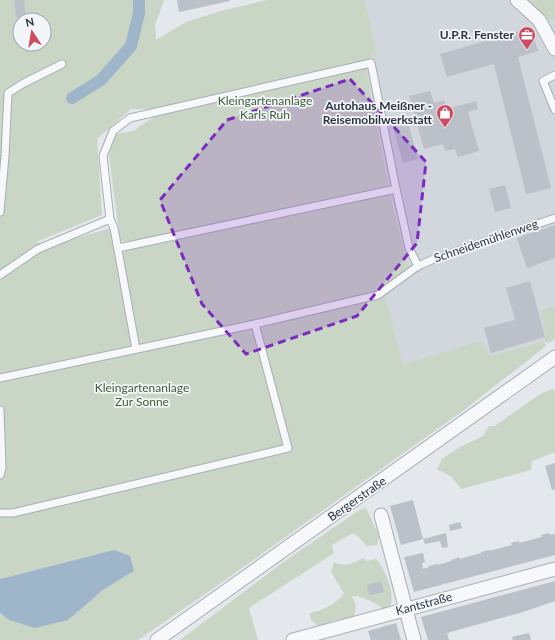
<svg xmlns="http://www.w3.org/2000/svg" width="555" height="640" font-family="Lato,sans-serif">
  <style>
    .built { fill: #d2d6dd }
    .green { fill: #c9d5c5; fill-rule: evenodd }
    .water { fill: #9fb5ca }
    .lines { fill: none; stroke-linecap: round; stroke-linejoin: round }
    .canal { stroke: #9fb5ca; stroke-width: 12 }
    .building { fill: #bbc0c9 }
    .service-casing { stroke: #a9aeb6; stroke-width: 9 }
    .minor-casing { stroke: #a9aeb6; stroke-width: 15 }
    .service { stroke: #f6f8f9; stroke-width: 7 }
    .minor { stroke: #f6f8f9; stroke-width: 13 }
    .marked { fill: #7b2cbf; fill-opacity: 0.2; stroke: #7b2cbf; stroke-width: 3; stroke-dasharray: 8 5; stroke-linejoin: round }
    .labels { text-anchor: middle; stroke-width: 3.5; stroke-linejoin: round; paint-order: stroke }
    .poi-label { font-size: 12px; font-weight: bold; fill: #2b3544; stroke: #f3f6f8; text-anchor: end }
    .park-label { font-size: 12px; fill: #415f39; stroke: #f3f6f8 }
    .street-label { font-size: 12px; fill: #2b3544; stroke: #f3f6f8 }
  </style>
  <rect width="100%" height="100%" fill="#e4e7eb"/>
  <!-- built -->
  <polygon class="built" points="365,0 517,0 539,20 555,19 555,306 541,310 547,336 544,341 490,356 403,365 383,287 409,268 389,188 365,60 377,56"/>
  <!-- green -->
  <g class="green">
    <path d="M0,0H164L155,25L156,40L186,22L221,11L267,0H365L377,56L365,60L389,188L131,242L120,241L109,155L116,134L133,131L157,115L155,109H131L97,139L102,215L36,242L52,245L111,228L116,256L130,249L390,194L409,268L383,287L403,365L480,341L490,356L544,341L546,336L541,310L555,306V339L549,343L544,341L546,346L464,410L211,590L138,640H0V613L9,620H68L103,590L134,571L114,550L0,579ZM20,20H44V44H20Z"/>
    <polygon points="517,0 555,0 555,19 539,20"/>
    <polygon points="552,389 555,391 555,452 532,461 531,470 461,489 452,477 437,469 442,459 460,447 483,436 489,426 495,426 540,394"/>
    <polygon points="366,508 379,536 377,545 366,546 359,537 353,533 332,545 334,553 249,608 258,640 180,640 285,561 358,511"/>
    <path d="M363,558L367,561L376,559C385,569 396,595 390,607L385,609C375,604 364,595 352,596L356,606L354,617L335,620L318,626L311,620L310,613C324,610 337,604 344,593L331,572L334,562C346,567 352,564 363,558Z"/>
  </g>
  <!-- water -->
  <polygon class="water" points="114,550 130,556 134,571 103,590 68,620 35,628 9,620 0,613 0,579"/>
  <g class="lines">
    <!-- canal -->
    <polyline class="canal" points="72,98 101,80 131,46 139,13 139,0"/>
  </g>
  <!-- building -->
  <g class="building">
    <polygon points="14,0 24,0 26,20 17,21"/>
    <polygon points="177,0 230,0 230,1 179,12"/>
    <polygon points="531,28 538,51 518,57 551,188 526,194 494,64 447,77 440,54"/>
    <polygon points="430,91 434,103 444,100 447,109 476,101 478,109 468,112 479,151 458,157 455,149 445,151 443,144 424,149 409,96"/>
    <polygon points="407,119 418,159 403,163 392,123"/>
    <polygon points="505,185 511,208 495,212 489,189"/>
    <polygon points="555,225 555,258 527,268 517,238"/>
    <polygon points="530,281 545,337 491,353 484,328 515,320 506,288"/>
    <polygon points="555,463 555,489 552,490 545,466"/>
    <polygon points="413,500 423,539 446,533 448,547 442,548 440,541 425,544 423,539 401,545 390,506"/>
    <polygon points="460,522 462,528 450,531 449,525"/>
    <polygon points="550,533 550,535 555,534 555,555 414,592 404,557 423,553 425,562 422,563 423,569 429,567 429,566 437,564 438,565 451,561 451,560 459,557 460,559 481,553 481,552 489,550 489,551 512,545 511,543 519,541 519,543 542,537 541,535"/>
    <polygon points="381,581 384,592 369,595 367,585"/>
    <polygon points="555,581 555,601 523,612 447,633 449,640 428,640 421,617"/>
    <polygon points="396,623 401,640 371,640 368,631"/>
    <polygon points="529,633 531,640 513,640 512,637"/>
  </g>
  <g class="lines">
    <!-- service casing -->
    <g class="service-casing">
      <g id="service">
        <polyline points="555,75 543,81 555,110"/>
        <polyline points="0,212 5,156 8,93 24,83 62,64"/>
        <polyline points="118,248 396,189"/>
        <polyline points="0,275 38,249 110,219"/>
        <polyline points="136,349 114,228 110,219 103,156 113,131 130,118 371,63 396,189 409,248 418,266"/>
        <polyline points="0,378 255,324 378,295 418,266 434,259 555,218"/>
        <polyline points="0,410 2,468 0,475"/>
        <polyline points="0,513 13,513 288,448 255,324"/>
      </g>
    </g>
    <!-- minor casing -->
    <g class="minor-casing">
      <g id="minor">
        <polyline points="517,0 539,20 555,49"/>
        <polyline points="381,515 414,640"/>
        <polyline points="157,640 555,357"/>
        <polyline points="293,640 555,569"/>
      </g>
    </g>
    <!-- service -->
    <use href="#service" class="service"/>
    <!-- minor -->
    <use href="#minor" class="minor"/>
  </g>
  <!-- marked area -->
  <path class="marked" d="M350,79L426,162L417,243L357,316L246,354L202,304L160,200L227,120Z"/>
  <!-- icons -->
  <defs>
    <g id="office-pin" transform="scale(0.9)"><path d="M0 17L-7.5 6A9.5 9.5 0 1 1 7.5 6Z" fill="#cd4c62" stroke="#f3f6f8"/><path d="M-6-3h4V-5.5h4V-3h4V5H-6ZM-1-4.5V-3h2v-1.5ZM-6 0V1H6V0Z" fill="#fff"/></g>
    <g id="shop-pin" transform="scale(0.9)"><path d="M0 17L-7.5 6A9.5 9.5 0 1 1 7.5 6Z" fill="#cd4c62" stroke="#f3f6f8"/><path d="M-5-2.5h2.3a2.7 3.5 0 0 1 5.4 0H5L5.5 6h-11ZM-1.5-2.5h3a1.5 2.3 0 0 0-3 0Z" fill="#fff"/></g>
  </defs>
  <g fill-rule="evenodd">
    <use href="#office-pin" x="527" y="35"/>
    <use href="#shop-pin" x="445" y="113"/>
  </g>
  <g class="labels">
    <!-- poi labels -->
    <g class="poi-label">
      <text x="514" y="39">U.P.R. Fenster</text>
      <text x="432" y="110">Autohaus Meißner -<tspan x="432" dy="14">Reisemobilwerkstatt</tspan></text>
    </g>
    <!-- park labels -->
    <g class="park-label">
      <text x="265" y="105">Kleingartenanlage<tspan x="265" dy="14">Karls Ruh</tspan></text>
      <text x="142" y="392">Kleingartenanlage<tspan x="142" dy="14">Zur Sonne</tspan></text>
    </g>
    <!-- street labels -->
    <g class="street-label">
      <text transform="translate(486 241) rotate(-19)" y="4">Schneidemühlenweg</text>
      <text transform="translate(357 499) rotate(-35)" y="4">Bergerstraße</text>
      <text transform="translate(424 604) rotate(-15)" y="4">Kantstraße</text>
    </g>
  </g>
  <!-- north arrow -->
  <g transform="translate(32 32) rotate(348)"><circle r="19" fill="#f3f6f8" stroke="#a3a9b0"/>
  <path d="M0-3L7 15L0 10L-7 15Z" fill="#cd4c62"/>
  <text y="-6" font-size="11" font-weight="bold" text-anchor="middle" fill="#2b3544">N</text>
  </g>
</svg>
